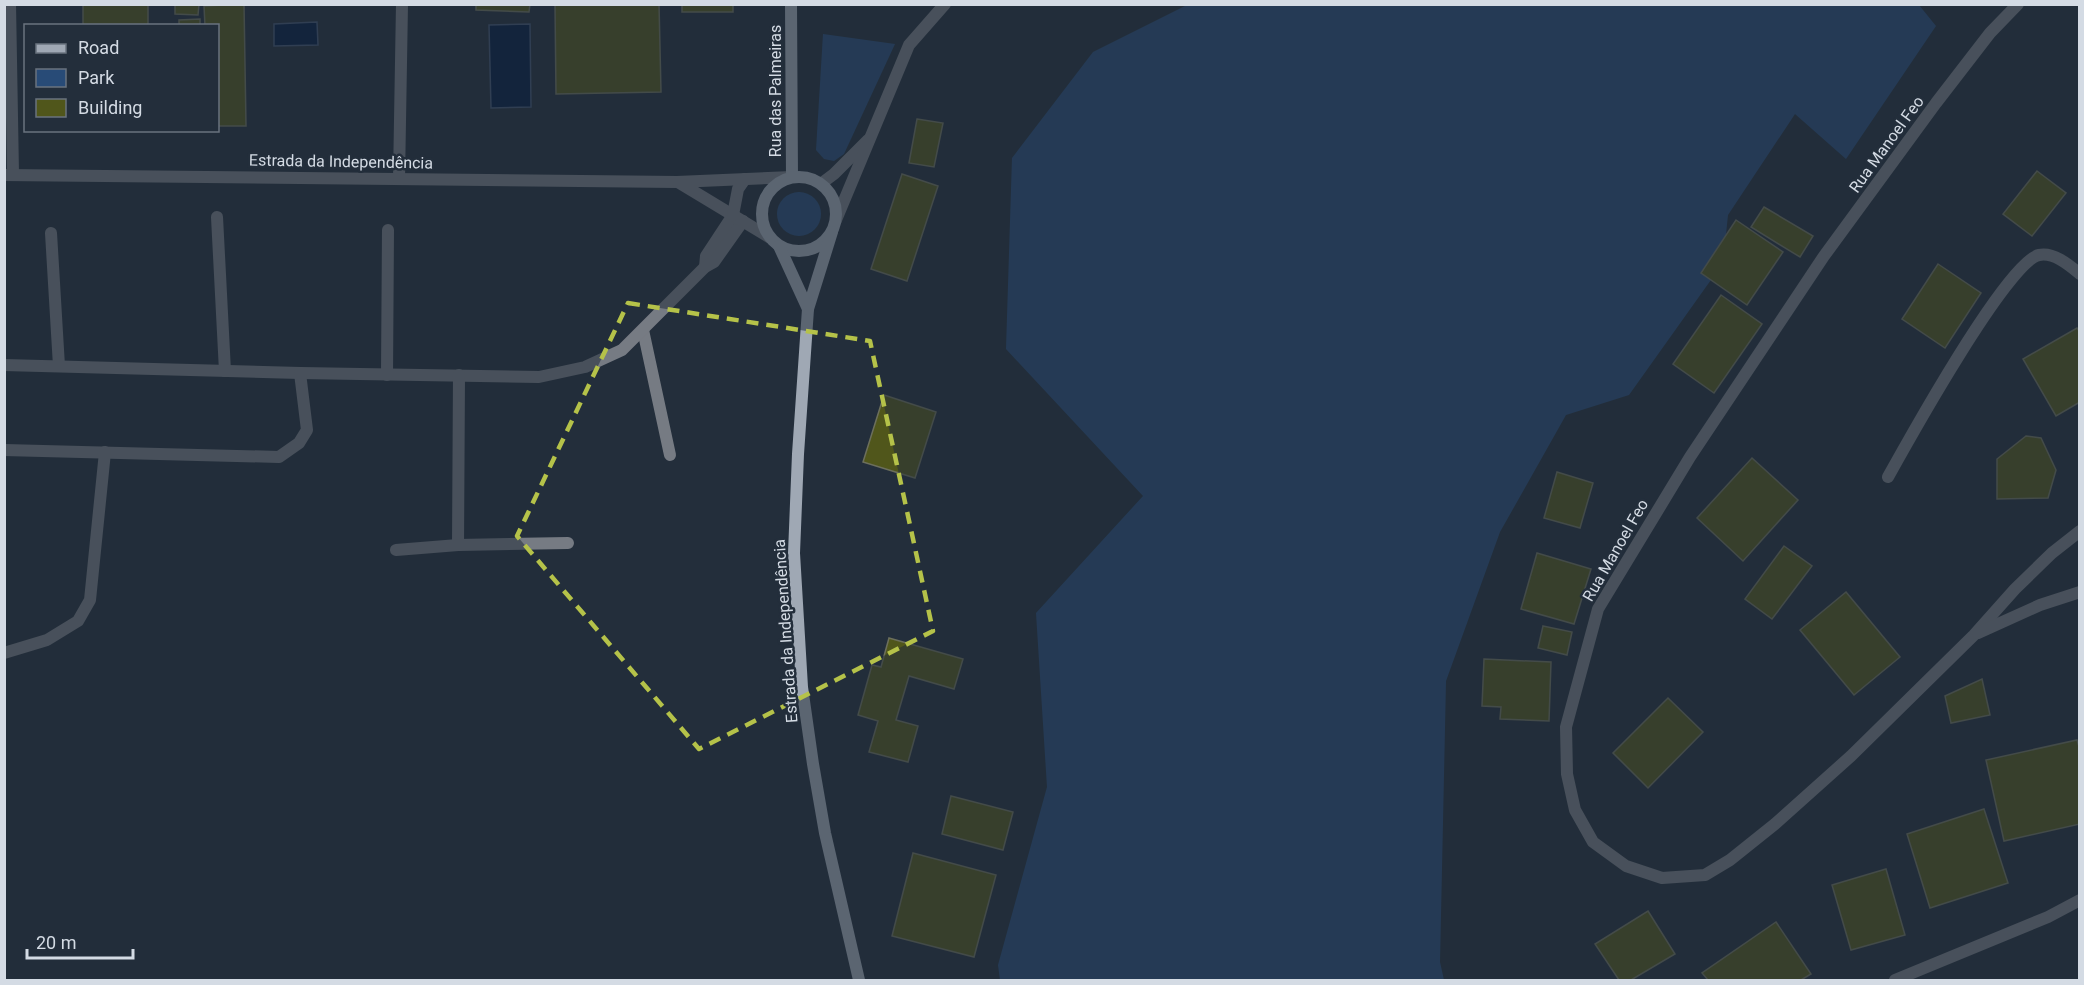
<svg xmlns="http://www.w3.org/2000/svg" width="2084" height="985" font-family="Roboto,sans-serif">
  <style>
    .green { fill: #284b77 }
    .water { fill: #00193f; stroke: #405370; stroke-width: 1.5 }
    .building { fill: #50561b; stroke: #6c6f5c; stroke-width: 1.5 }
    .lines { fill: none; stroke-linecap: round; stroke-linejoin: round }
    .lane { stroke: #767b83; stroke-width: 12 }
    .street { stroke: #767b83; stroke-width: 12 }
    .secondary { stroke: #9fa8b4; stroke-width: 12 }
    .marked { fill: none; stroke: #b5c249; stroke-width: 4.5; stroke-dasharray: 12 8; stroke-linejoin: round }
    .labels { text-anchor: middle; stroke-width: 5; stroke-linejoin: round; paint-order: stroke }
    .street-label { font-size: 16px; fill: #d4dbe4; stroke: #232e3b }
  </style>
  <rect width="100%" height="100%" fill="#232e3b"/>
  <!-- green -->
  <g class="green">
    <polygon points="1187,5 1919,5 1936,26 1846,159 1795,114 1728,215 1723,263 1629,395 1566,415 1500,532 1446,681 1440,962 1444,980 1000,980 998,965 1047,787 1036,613 1143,496 1006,349 1012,158 1093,52"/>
    <polygon points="823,34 895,44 844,154 834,161 824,159 816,150"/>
    <circle cx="799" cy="214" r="22"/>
  </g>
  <!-- water -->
  <g class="water">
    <polygon points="317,22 318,45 274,46 274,24"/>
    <polygon points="530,24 531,107 491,108 489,25"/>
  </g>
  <!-- building -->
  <g class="building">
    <rect x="83" y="4" width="65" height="22"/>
    <polygon points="175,4 199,4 198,15 175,14"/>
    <polygon points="244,4 246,126 218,126 218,26 205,26 204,6"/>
    <polygon points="476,4 530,4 529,12 476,10"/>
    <polygon points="555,4 659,4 661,92 556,94"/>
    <rect x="682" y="4" width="51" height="8"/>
    <polygon points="200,19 200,26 179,26 179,20"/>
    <polygon points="917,119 943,123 934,167 909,163"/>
    <polygon points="2037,171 2066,193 2032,236 2003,214"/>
    <polygon points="902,174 938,186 907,281 871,269"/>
    <polygon points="1764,207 1813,236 1800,257 1751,227"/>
    <polygon points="1736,220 1783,252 1747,305 1701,273"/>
    <polygon points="1938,264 1981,293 1945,348 1902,319"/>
    <polygon points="1721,295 1762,324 1714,393 1673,364"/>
    <polygon points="2077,328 2080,332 2080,402 2056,416 2023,359"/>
    <polygon points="884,395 936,412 915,478 863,462"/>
    <polygon points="2026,436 2041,438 2056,470 2048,498 1997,499 1997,459"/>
    <polygon points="1752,458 1798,500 1743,561 1697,518"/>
    <polygon points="1557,472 1593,483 1580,528 1544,518"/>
    <polygon points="1784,546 1812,566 1772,619 1745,599"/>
    <polygon points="1537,553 1591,569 1574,624 1521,609"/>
    <polygon points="1846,592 1900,657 1854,695 1800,630"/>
    <polygon points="1543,626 1572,632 1567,655 1538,648"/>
    <polygon points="889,638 963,659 954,689 909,676 896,720 918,726 908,762 869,752 878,721 858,715 872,665 881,667"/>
    <polygon points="1484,659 1551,662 1549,721 1500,719 1501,707 1482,706"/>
    <polygon points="1982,679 1990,715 1951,723 1945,696"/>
    <polygon points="1668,698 1703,732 1648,788 1613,753"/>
    <polygon points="2077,740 2080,750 2080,824 2004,841 1986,760"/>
    <polygon points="951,796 1013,812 1003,850 942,834"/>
    <polygon points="1984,809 2008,883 1930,908 1907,834"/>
    <polygon points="913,853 996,875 974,957 892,936"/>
    <polygon points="1886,869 1905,935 1851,950 1832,885"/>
    <polygon points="1648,911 1675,954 1631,980 1619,980 1595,944"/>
    <polygon points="1776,922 1811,974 1801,980 1708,980 1702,973"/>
  </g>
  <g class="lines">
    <!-- lane -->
    <g class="lane">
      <polyline points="217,217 225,371"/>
      <polyline points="51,233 59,366"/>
      <polyline points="705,267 706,256 733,215"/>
      <polyline points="643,330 670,455"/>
      <polyline points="4,365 300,373 539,377 585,367 622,350 705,267 714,262 743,221"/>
      <polyline points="387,375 388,230"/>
      <polyline points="4,450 279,457 299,443 307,430 300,373"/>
      <polyline points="458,545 459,375"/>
      <polyline points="396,550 458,545 568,543"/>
      <polyline points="4,653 47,640 78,621 90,600 105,452"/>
    </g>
    <!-- street -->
    <g class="street">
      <polyline points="10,4 13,174"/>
      <polyline points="2018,4 1990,33 1936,103 1824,256 1690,457 1598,609 1566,727 1567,774 1575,810 1593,842 1626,866 1662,878 1705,875 1730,860 1775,824 1851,756 1974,635 2015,589 2052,553 2080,531"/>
      <polyline points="4,175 677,182 792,177"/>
      <polyline points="399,179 402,4"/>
      <polyline points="678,182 769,237"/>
      <polyline points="822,183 834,174 868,140"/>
      <polyline points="733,215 738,189 745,179"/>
      <polyline points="836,220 909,45 945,4"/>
      <path d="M1888,477C1908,441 2008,261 2039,255C2054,252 2069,265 2080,274"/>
      <polyline points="1978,633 2040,605 2080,592"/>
      <polyline points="1895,980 2048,917 2080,900"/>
    </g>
    <!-- secondary -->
    <g class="secondary">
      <polyline points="791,4 792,177"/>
      <circle cx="799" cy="214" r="37"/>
      <polyline points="832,232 808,309 798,454 794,553 802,687 813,764 825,833 859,980"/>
      <polyline points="779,246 808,309"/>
    </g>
  </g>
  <!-- marked area -->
  <path d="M0 0H2084V985H0ZM628,303L870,341L933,631L699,749L517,536Z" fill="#232e3b" fill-opacity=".55" fill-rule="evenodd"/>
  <path class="marked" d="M628,303L870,341L933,631L699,749L517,536Z"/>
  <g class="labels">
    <!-- street labels -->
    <g class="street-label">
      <text transform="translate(775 91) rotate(-90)" y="6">Rua das Palmeiras</text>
      <text transform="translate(1886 144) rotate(-54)" y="6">Rua Manoel Feo</text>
      <text transform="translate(341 161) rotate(1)" y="6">Estrada da Independência</text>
      <text transform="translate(1615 550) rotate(-60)" y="6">Rua Manoel Feo</text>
      <text transform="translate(785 631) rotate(-94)" y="6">Estrada da Independência</text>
    </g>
  </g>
  <!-- border -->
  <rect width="2084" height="985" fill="none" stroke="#d4dbe4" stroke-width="12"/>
  <!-- legend -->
  <rect x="24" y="24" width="195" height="108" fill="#232e3b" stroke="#6a737f" stroke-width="1.5"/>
  <rect x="36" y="44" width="30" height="9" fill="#9fa8b4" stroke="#6a737f" stroke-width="1.5"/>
  <text x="78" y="54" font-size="18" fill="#d4dbe4">Road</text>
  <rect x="36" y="69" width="30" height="18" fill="#284b77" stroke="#6a737f" stroke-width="1.5"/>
  <text x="78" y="84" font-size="18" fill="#d4dbe4">Park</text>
  <rect x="36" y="99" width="30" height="18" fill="#50561b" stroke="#6a737f" stroke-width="1.5"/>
  <text x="78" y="114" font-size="18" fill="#d4dbe4">Building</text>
  <!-- scale -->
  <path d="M27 949v9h106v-9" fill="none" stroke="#d4dbe4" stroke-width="3"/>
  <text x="36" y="949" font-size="18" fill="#d4dbe4" stroke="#232e3b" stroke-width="4.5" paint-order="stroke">20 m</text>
</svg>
